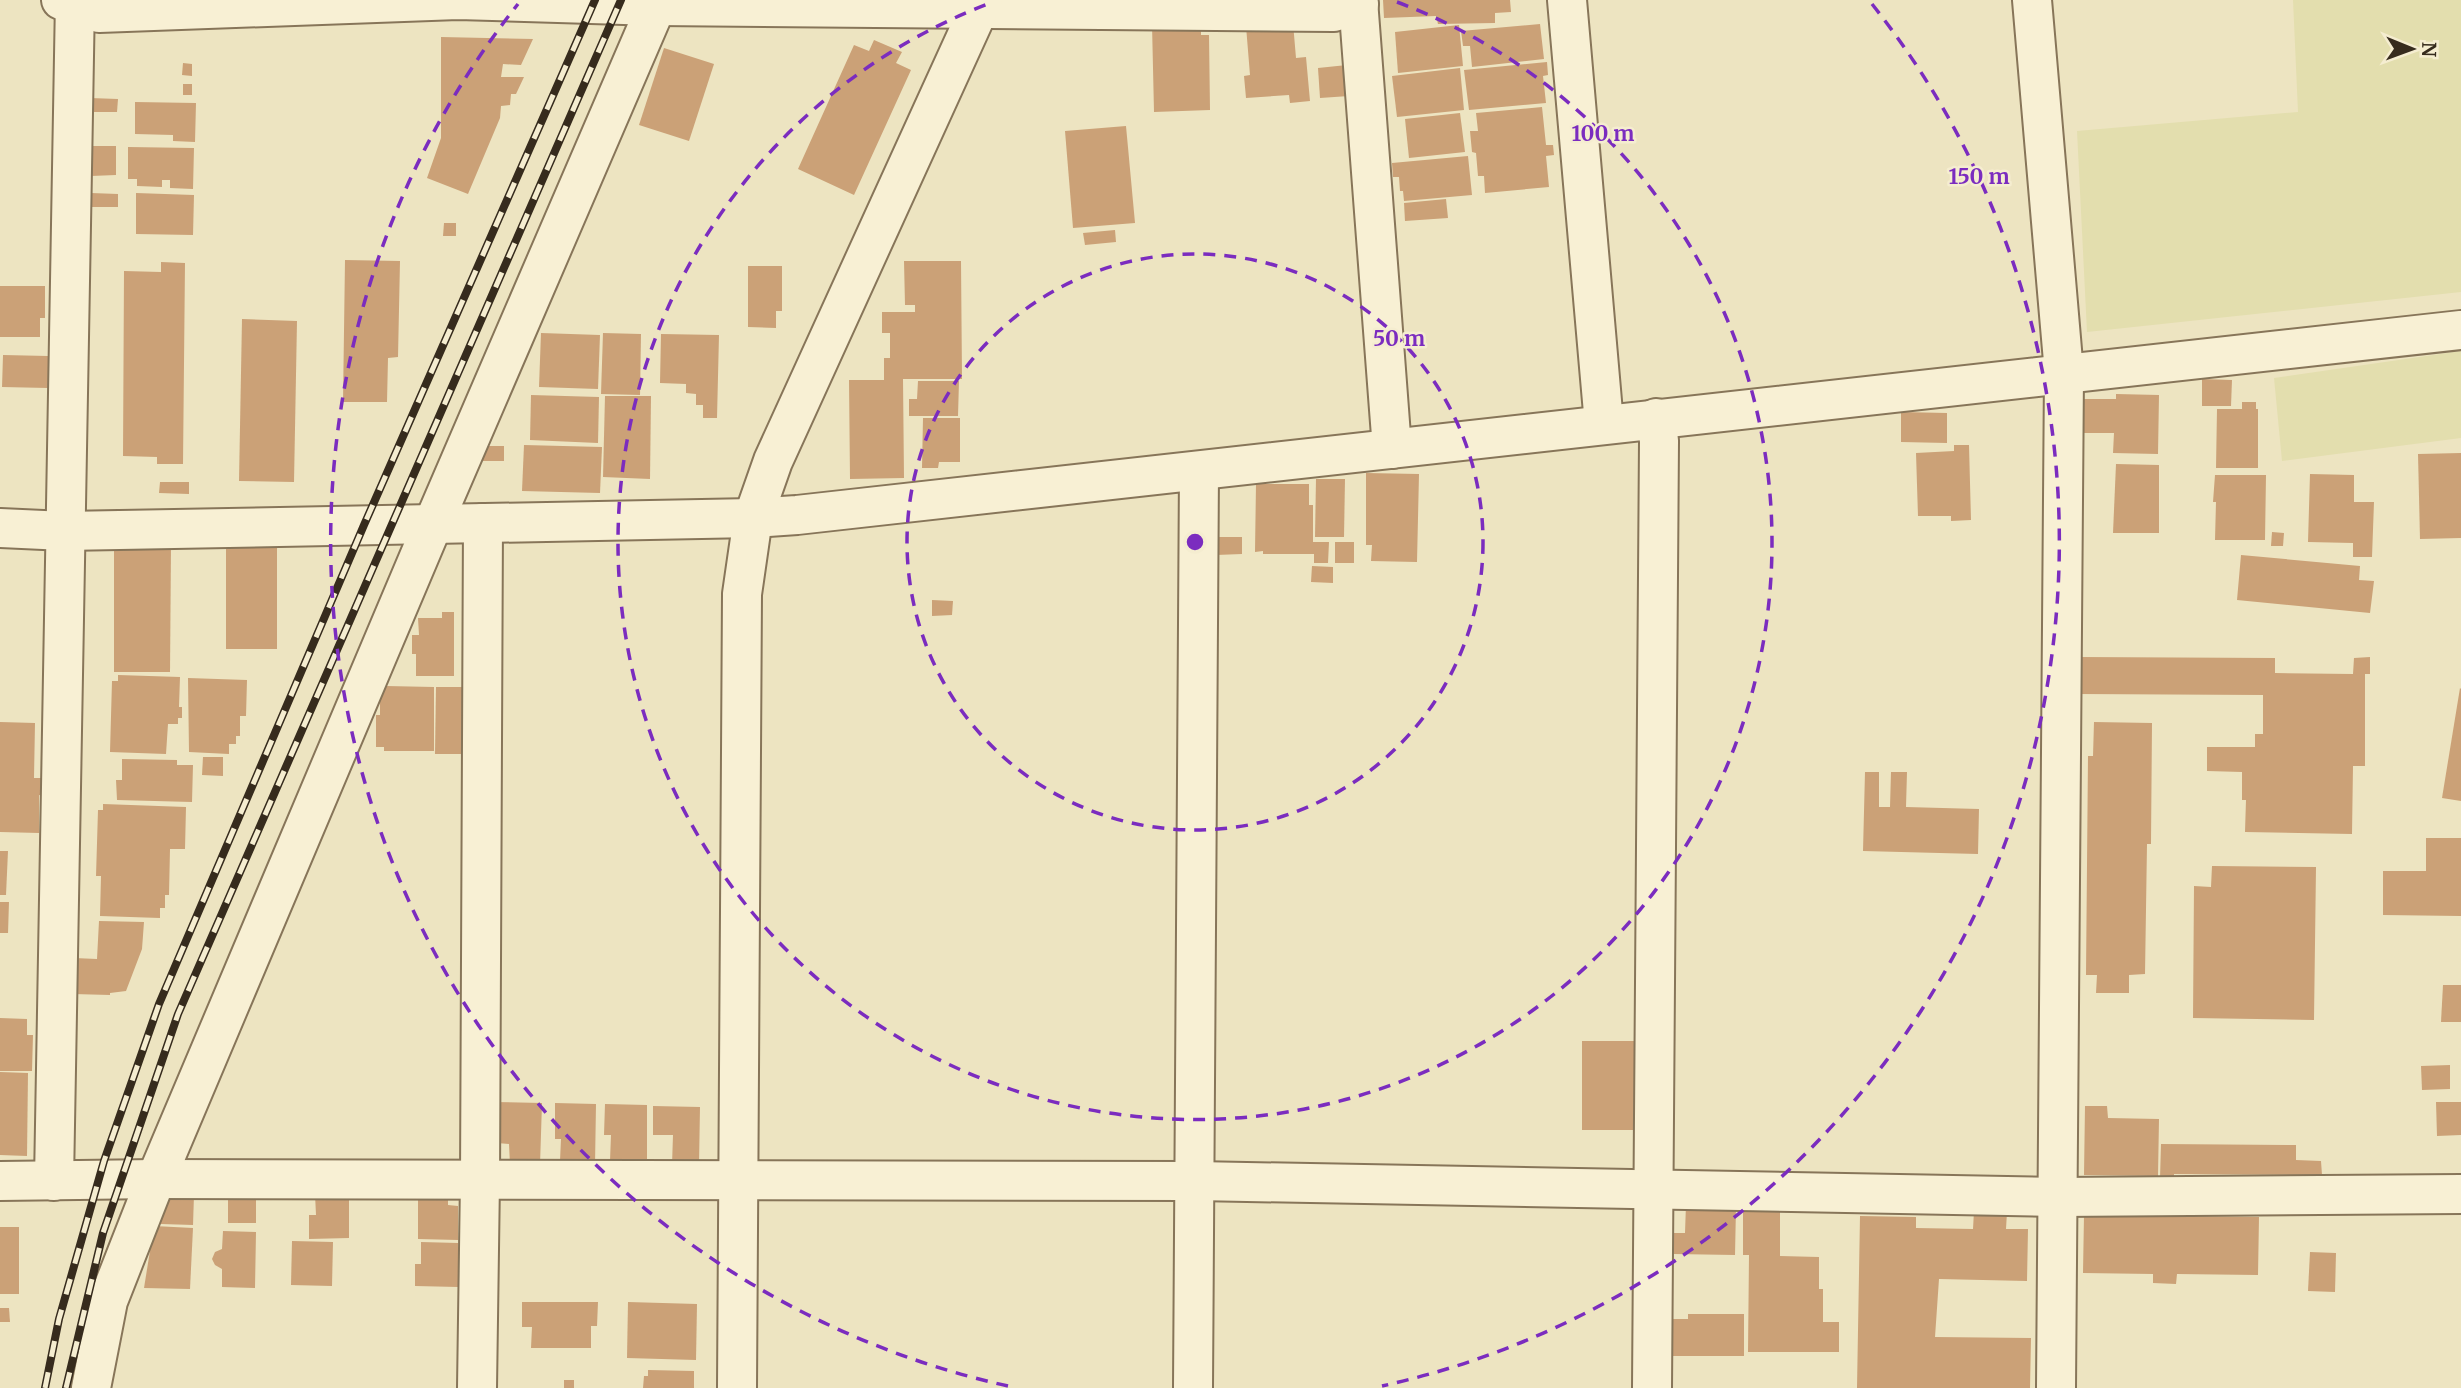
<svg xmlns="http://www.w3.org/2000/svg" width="2461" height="1388" font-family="Merriweather,serif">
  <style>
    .farmland { fill: #e3deae }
    .building { fill: #cba177 }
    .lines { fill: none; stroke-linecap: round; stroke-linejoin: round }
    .minor-casing { stroke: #877559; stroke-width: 42 }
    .minor { stroke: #f8f0d4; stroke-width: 38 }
    .rail-casing { stroke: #362b1d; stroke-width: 8 }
    .rail { stroke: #f5edd0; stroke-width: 5; stroke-dasharray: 16; stroke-linecap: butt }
    .ring { fill: none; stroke: #7b2cbf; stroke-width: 3.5; stroke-dasharray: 12 9 }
    .centre { fill: #7b2cbf; stroke: #f5edd0; stroke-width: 3.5 }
    .ring-label { font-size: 21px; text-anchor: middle; font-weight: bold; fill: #7b2cbf; stroke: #f5edd0; stroke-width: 5; stroke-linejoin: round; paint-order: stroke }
  </style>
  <rect width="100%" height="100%" fill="#ede4c1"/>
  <!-- farmland -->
  <g class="farmland">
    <polygon points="2293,0 2461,0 2461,292 2087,332 2077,131 2298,112"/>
    <polygon points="2461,351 2461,438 2282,461 2274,378"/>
  </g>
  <!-- building -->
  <g class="building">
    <polygon points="1383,0 1510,0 1511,12 1495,13 1495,23 1438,24 1436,16 1384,18"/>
    <polygon points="1201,23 1201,35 1209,35 1210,110 1154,112 1152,24"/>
    <polygon points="1293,23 1296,58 1306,57 1310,101 1290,103 1289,95 1246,98 1244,76 1250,75 1246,26"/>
    <polygon points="1540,24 1544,59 1472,67 1470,46 1463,46 1461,31"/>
    <polygon points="1459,25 1463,66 1398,73 1395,32"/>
    <polygon points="441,37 533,39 521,65 503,64 501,77 524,77 516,94 511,94 510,105 501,106 500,118 468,194 427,178 441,138"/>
    <polygon points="874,40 902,52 896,63 911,70 854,195 798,169 854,45 869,51"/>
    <polygon points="664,48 714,64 689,141 639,125"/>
    <polygon points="1547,62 1548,75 1543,76 1546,103 1469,110 1464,70"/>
    <polygon points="183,63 192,64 192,76 182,75"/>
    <polygon points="1347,65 1349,96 1320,98 1318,68"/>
    <polygon points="1460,68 1464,110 1397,117 1392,76"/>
    <rect x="183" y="84" width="9" height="11"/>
    <polygon points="90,98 118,99 117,112 90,112"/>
    <polygon points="135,102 196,103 195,142 173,141 173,135 135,134"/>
    <polygon points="1542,107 1546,145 1553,145 1554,155 1546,156 1549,187 1485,193 1484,176 1478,176 1476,153 1472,152 1470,131 1478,131 1476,113"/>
    <polygon points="1460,113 1465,152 1409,158 1405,119"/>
    <polygon points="1126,126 1135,223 1073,228 1065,131"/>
    <polygon points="91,146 116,146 116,175 91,176"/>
    <polygon points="128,147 194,148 193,189 170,188 170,180 162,180 162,187 137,186 137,179 128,179"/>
    <polygon points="1468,156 1472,195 1404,201 1403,191 1400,191 1399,177 1393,177 1392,163"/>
    <polygon points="91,193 118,194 118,207 91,207"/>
    <polygon points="136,193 194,195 193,235 136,234"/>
    <polygon points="1446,199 1448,218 1405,221 1404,203"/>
    <polygon points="444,223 456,223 456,236 443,236"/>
    <polygon points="1115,230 1116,242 1085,245 1083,233"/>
    <polygon points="345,260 400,261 398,357 388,358 387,402 343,402"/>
    <polygon points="904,261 961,261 962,379 903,379 904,478 850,479 849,380 884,380 884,358 890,358 890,333 882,333 882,312 915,312 915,305 905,305"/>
    <polygon points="161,262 185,263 183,464 157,464 157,457 123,456 124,271 161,272"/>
    <polygon points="748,266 782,266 782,311 776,311 776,328 748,327"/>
    <polygon points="0,286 45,286 45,318 40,318 40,337 0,337"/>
    <polygon points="242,319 297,321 294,482 239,481"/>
    <polygon points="541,333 600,335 598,389 539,387"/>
    <polygon points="603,333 641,334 640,395 601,394"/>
    <polygon points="661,334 719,335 717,418 703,418 703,405 696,405 696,394 686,393 686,384 660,383"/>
    <polygon points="3,355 48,356 48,388 2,387"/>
    <polygon points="2202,379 2232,380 2231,406 2202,406"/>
    <polygon points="918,381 959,381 958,416 909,416 909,399 917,399"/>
    <polygon points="2116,394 2159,395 2158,454 2113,453 2114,433 2084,433 2084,399 2116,399"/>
    <polygon points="531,395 599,397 598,443 530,440"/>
    <polygon points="605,396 651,396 650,479 603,477"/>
    <polygon points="2242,402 2256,402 2256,409 2258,409 2258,468 2216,468 2217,409 2242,409"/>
    <polygon points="1901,412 1947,413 1947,443 1901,442"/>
    <polygon points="923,418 960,418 960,462 939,462 938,468 922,468"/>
    <polygon points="524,445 602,447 600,493 522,491"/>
    <polygon points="1954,445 1969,445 1971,520 1951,521 1951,516 1918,516 1916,453 1954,451"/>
    <rect x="480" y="446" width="24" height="15"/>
    <polygon points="2461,453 2461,538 2420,539 2418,454"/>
    <polygon points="2116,464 2159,465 2159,533 2113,533"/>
    <polygon points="1366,473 1419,474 1417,562 1371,561 1372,545 1366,545"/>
    <polygon points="2310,474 2354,475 2354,502 2374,502 2372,557 2353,557 2353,543 2308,542"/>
    <polygon points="2215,475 2266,475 2265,540 2215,540 2216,502 2213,502"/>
    <polygon points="1316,479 1345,479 1344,537 1315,537"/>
    <polygon points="160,482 189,482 189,494 159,493"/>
    <polygon points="1256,484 1309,484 1309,505 1313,505 1313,542 1329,542 1328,563 1314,563 1314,554 1263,554 1263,551 1255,552"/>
    <polygon points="2272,532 2284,533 2283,546 2271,546"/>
    <polygon points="1216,537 1242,537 1242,554 1216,555"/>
    <rect x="1335" y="542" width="19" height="21"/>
    <polygon points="114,544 171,544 170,672 114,672"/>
    <rect x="226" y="545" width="51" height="104"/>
    <polygon points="2241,555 2360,566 2359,580 2374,581 2370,613 2237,600"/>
    <polygon points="1312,566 1333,567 1333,583 1311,582"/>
    <polygon points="932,600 953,601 952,615 932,616"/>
    <polygon points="442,612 454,612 454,676 416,676 416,654 412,654 412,635 419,635 418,618 442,618"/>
    <polygon points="2079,657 2275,658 2275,673 2353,674 2354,658 2370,657 2370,674 2365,674 2365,766 2353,766 2352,834 2245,832 2246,800 2242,800 2242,772 2207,771 2207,747 2255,747 2255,734 2263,734 2263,695 2078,694"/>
    <polygon points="118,675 180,677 179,707 182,707 182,718 178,718 178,724 168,724 166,754 110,752 112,681 118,681"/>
    <polygon points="188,678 247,680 246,716 240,716 240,736 236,736 236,744 229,744 229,754 189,752"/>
    <polygon points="386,686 434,687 434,751 384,751 384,747 376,747 376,715 380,715 380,689 386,689"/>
    <polygon points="436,687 462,687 462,754 435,754"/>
    <polygon points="2460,688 2461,689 2461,801 2442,798"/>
    <polygon points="0,722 35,723 34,778 46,778 46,796 39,795 39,833 0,832"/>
    <polygon points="2094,722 2152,723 2151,844 2147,844 2145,974 2129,975 2129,993 2096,993 2097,975 2086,975 2088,756 2093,756"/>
    <polygon points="203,757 223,757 223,776 202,775"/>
    <polygon points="122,759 177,760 177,765 193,765 192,802 117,800 116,780 122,780"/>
    <polygon points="1865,772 1879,772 1879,807 1890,807 1891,772 1907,772 1906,807 1979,809 1978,854 1863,851"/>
    <polygon points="103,804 186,807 185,849 170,849 169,895 165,895 165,908 160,908 160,918 100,916 101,876 96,876 98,810 103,810"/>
    <polygon points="2426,838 2461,838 2461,916 2383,915 2383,871 2426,871"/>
    <polygon points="0,851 8,851 6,895 0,895"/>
    <polygon points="2212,866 2316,867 2314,1020 2193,1018 2194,886 2211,887"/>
    <polygon points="0,902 9,902 8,933 0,933"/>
    <polygon points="99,921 144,922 142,949 126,991 110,993 110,995 73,994 74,958 97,959"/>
    <polygon points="2443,985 2461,985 2461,1022 2441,1022"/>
    <polygon points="0,1018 27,1019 27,1035 33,1035 32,1071 0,1071"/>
    <rect x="1582" y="1041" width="62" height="89"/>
    <polygon points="2450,1065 2450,1089 2422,1090 2421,1066"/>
    <polygon points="0,1072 28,1073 27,1156 0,1155"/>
    <polygon points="492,1102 542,1103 540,1165 510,1165 509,1144 497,1143"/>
    <polygon points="2436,1102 2461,1102 2461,1135 2437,1136"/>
    <polygon points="555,1103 596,1104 595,1165 560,1161 561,1139 555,1139"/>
    <polygon points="605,1104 647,1105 647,1161 610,1161 611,1135 604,1135"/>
    <polygon points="653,1106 700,1107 699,1165 672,1165 673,1135 653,1135"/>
    <polygon points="2085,1106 2107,1106 2108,1118 2159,1119 2158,1176 2084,1175"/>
    <polygon points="2161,1144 2296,1145 2296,1160 2321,1161 2322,1175 2174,1174 2174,1178 2160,1179"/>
    <polygon points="173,1194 194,1195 193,1225 161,1224 161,1201"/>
    <polygon points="228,1194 256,1195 256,1223 228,1223"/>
    <polygon points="315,1194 349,1194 349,1238 309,1239 309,1215 316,1215"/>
    <polygon points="418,1194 448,1195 448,1205 458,1206 458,1240 418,1239"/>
    <polygon points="1686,1204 1736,1207 1735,1255 1674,1254 1674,1233 1685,1233"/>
    <polygon points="1743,1204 1780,1205 1780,1256 1819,1257 1819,1289 1823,1289 1823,1322 1839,1322 1839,1352 1748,1352 1749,1255 1743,1255"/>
    <polygon points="1974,1211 2007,1212 2006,1229 2028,1229 2027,1281 1939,1279 1935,1337 2031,1338 2030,1388 1857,1388 1860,1216 1916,1217 1916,1228 1973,1229"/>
    <polygon points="2084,1215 2259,1217 2258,1275 2177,1274 2176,1284 2153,1283 2153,1274 2083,1273"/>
    <polygon points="154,1226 193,1228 190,1289 144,1288"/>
    <rect x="0" y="1227" width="19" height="67"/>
    <polygon points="223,1231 256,1232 255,1288 222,1287 222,1269 215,1265 212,1259 215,1252 222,1249"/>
    <polygon points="292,1241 333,1242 332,1286 291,1285"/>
    <polygon points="421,1242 458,1243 458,1287 415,1286 415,1264 421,1264"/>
    <polygon points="2310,1252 2336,1253 2335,1292 2308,1291"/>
    <polygon points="522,1302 598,1302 597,1326 591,1326 591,1348 531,1348 532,1327 522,1327"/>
    <polygon points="628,1302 697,1304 696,1360 627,1358"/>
    <polygon points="0,1308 9,1308 10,1322 0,1322"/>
    <polygon points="1688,1314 1744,1314 1744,1356 1672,1356 1672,1319 1688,1319"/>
    <polygon points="648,1370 694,1371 694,1388 643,1388 644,1376 648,1376"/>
    <rect x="564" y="1380" width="10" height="8"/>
  </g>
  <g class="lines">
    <!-- minor casing -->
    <g class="minor-casing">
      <g id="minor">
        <polyline points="61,0 99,13 458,0 657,6 1334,12 1359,4"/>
        <polyline points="1358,0 1392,449"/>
        <polyline points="1567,0 1604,424"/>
        <polyline points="2032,0 2064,373 2056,1388"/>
        <polyline points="0,528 65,531 753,518 797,515 2461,330"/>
        <polyline points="0,1181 156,1179 1196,1181 2059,1197 2461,1194"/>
        <polyline points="54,1181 75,0"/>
        <polyline points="91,1388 108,1301 156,1179 433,524 659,0"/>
        <polyline points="477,1388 480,1180 483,523"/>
        <polyline points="737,1388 742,594 753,518 773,461 983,0"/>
        <polyline points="1193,1388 1199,471"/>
        <polyline points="1652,1388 1659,441 1656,418"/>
      </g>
    </g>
    <!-- minor -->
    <use href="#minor" class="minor"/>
    <!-- rail casing -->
    <g class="rail-casing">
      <g id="rail">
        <polyline points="45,1388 59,1319 104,1161 159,1004 364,525 595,0"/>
        <polyline points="66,1388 103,1233 178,1014 621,0"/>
      </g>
    </g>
    <!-- rail -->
    <use href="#rail" class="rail"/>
  </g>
  <!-- distance rings -->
  <g class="ring">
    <circle cx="1195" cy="542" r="288"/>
    <path d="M1397 2A577 577 0 1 1 993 2"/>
    <path d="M1008 1386A865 865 0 0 1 518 4M1872 4A865 865 0 0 1 1382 1386"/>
  </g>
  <circle cx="1195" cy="542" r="10" class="centre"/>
  <g class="ring-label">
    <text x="1603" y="141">100 m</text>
    <text x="1979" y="184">150 m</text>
    <text x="1399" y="346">50 m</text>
  </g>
  <!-- north arrow -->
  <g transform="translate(2412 49) rotate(91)" stroke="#f5edd0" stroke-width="5" paint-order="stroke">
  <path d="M0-5L12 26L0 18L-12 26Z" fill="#362b1d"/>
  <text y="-10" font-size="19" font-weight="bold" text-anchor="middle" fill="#362b1d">N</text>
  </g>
</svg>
